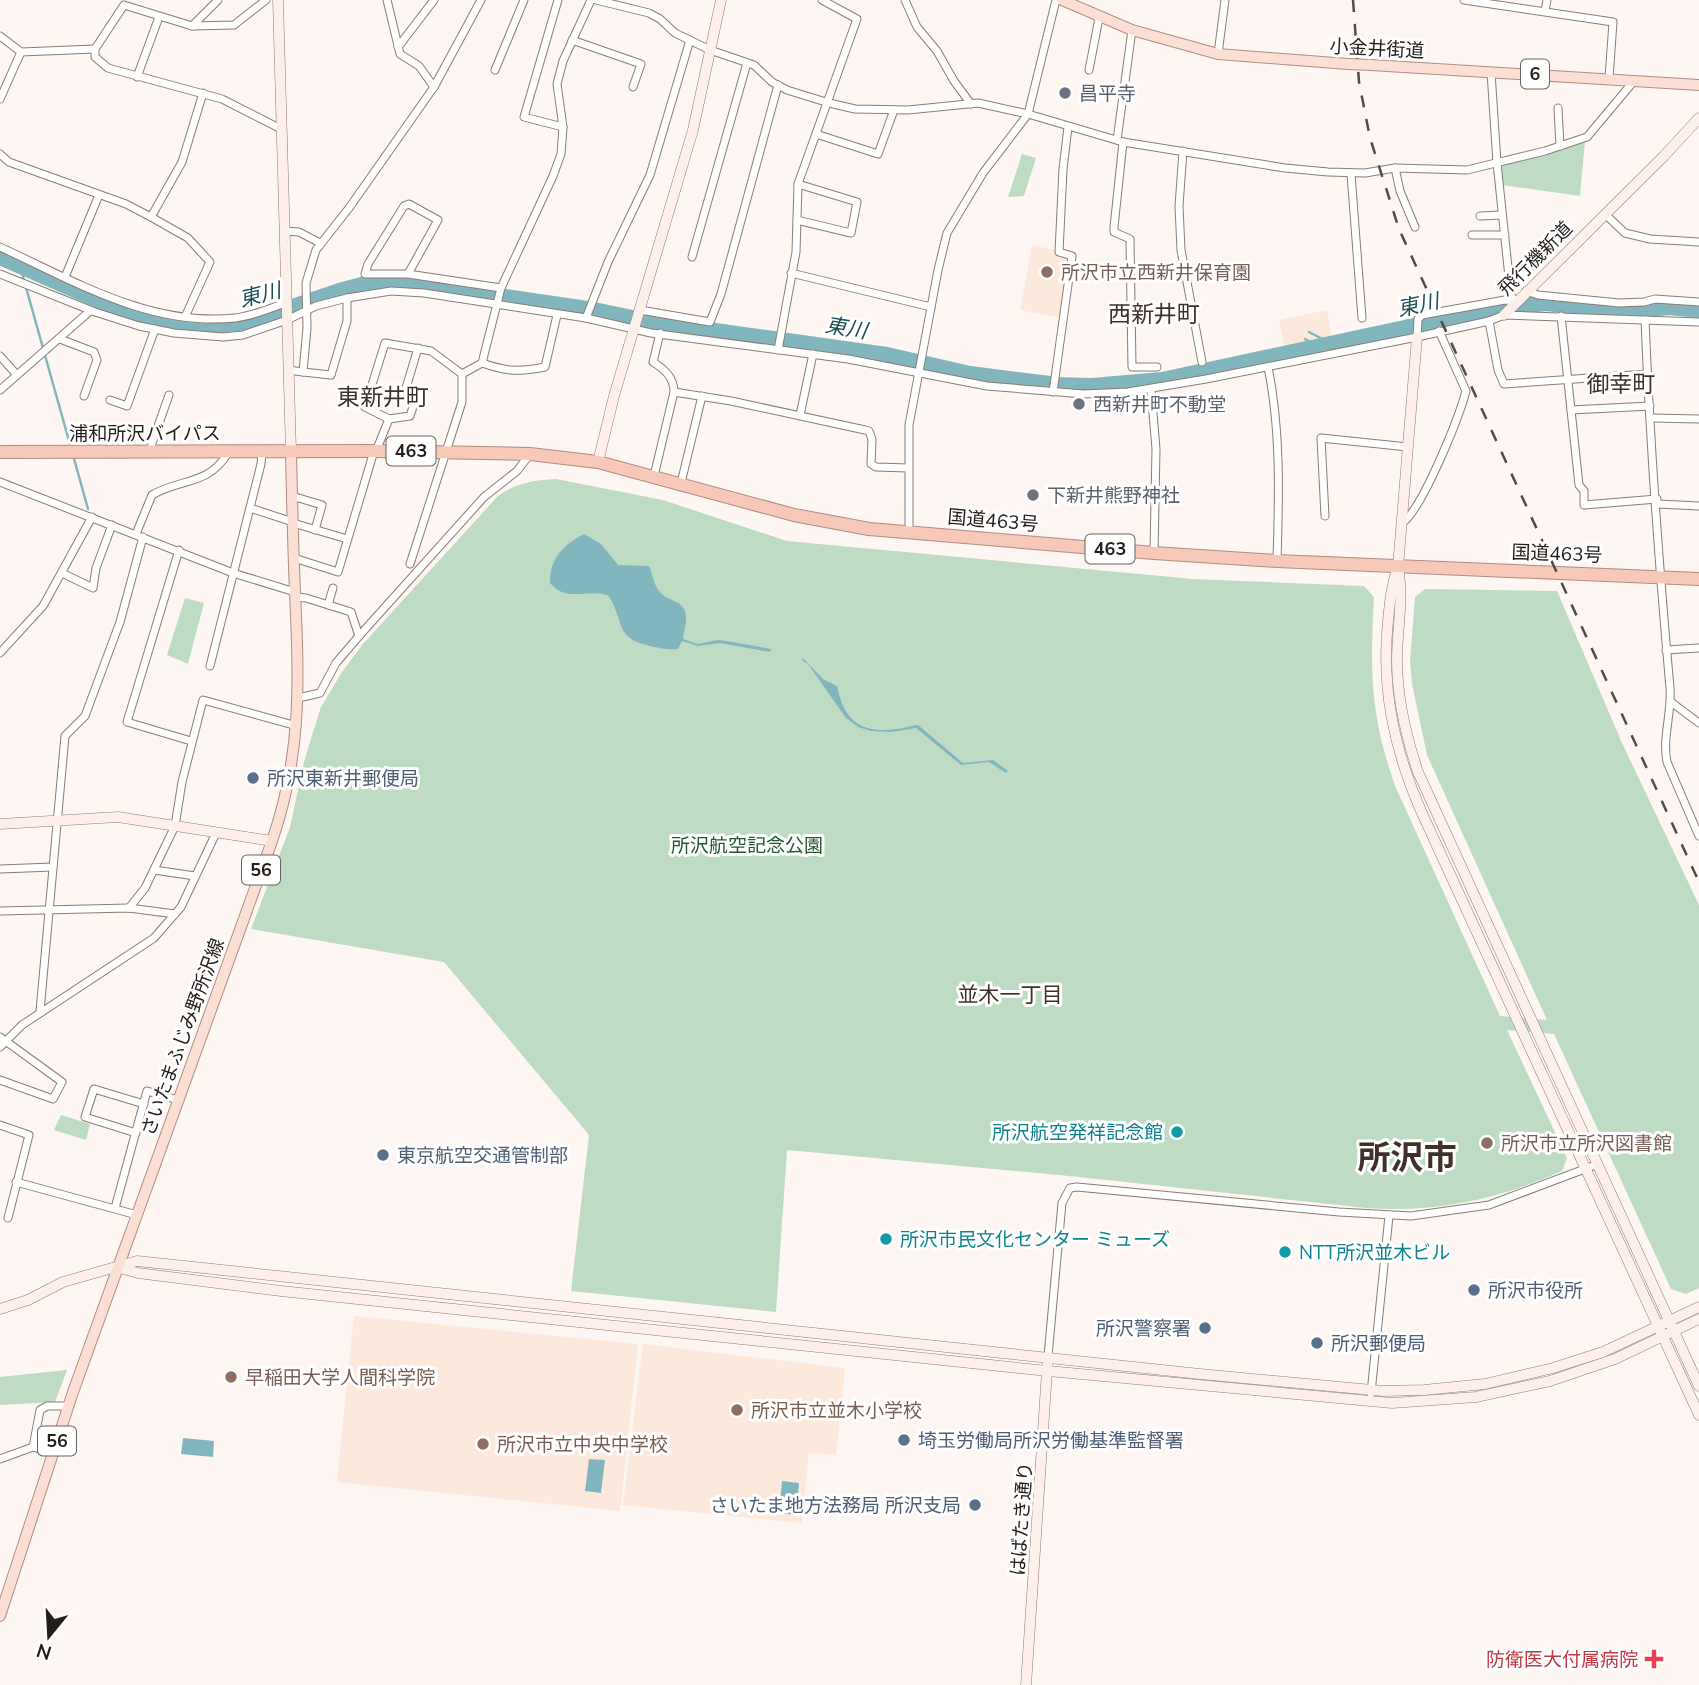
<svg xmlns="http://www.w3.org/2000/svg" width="1699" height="1685" font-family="'Nunito Sans','Noto Sans JP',sans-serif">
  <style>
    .built { fill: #fde8dc }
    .green { fill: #bedcc3 }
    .water { fill: #82b6be }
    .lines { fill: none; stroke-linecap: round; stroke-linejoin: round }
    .stream { stroke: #82b6be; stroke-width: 2.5 }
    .river { stroke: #82b6be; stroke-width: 16 }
    .street-casing { stroke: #8c7b72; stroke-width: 9 }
    .secondary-casing { stroke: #8c7b72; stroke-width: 11 }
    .primary-casing { stroke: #ae8d81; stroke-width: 12 }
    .highway-casing { stroke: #ae8d81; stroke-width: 14 }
    .street { stroke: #fff; stroke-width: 7 }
    .secondary { stroke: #fdefea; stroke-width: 10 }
    .primary { stroke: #fbdfd5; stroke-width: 10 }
    .highway { stroke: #f8c9b9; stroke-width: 12 }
    .rail { stroke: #514b47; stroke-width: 2.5; stroke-dasharray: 12 12; stroke-linecap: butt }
    .primary-bridge-casing { stroke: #ae8d81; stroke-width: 12; stroke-linecap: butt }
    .primary-bridge { stroke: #fbdfd5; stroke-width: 10 }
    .worship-dot { fill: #6b7280; stroke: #fff; stroke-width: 2.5 }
    .education-dot { fill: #8d6e63; stroke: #fff; stroke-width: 2.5 }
    .service-dot { fill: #5c6f8a; stroke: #fff; stroke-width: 2.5 }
    .culture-dot { fill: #0f9aa8; stroke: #fff; stroke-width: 2.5 }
    .health-dot { fill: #e0444e; stroke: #fff; stroke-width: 2.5 }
    .labels { text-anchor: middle; stroke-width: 6; stroke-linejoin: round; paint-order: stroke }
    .shield { fill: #fff; stroke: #66625f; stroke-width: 2 }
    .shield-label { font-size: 18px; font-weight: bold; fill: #241e1a }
    .street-label { font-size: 19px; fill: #241e1a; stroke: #fff }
    .worship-label { font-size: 19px; fill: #5b616d; stroke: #fff; text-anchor: start }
    .education-label { font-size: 19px; fill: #785e54; stroke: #fff; text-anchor: start }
    .service-label { font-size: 19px; fill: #4e5e75; stroke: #fff; text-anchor: start }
    .park-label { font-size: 19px; fill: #225730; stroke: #fff }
    .culture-label { font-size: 19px; fill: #0d838f; stroke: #fff; text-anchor: start }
    .health-label { font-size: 19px; fill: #be3a42; stroke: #fff; text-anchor: end }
    .water-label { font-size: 21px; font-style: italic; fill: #1d4c52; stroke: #fff }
    .neighbourhood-label { font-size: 21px; fill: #3f3129; stroke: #fff }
    .quarter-label { font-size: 23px; fill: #3f3129; stroke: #fff }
    .town-label { font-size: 33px; font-weight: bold; fill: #3f3129; stroke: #fff }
  </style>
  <rect width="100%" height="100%" fill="#fdf6f2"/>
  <!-- built -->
  <g class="built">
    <polygon points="1032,245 1055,250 1055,254 1068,260 1060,318 1020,310"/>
    <polygon points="1327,310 1332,339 1285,348 1279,320"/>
    <polygon points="354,1316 638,1344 620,1511 337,1482"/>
    <polygon points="643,1344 845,1368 836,1455 809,1453 802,1523 623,1505"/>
  </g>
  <!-- green -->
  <g class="green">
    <polygon points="1585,141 1580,196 1502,185 1499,165 1553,152"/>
    <polygon points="1022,154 1036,158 1024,196 1008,197"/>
    <path d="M556,479L663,500L787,541L1193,579L1364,586L1374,597C1370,671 1370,717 1396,788L1500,1016L1547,1020L1427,755L1412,684L1410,661L1415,597L1425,589L1557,591L1622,743L1699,905V1288L1686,1294L1671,1289L1554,1034L1507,1030L1567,1158L1562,1171C1499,1199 1435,1213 1366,1208L1069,1176L787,1150L776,1312L571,1291L589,1135L444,962L251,929L290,827L305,758L321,707L342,672L362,645L498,496C516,483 534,480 556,479Z"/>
    <polygon points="185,598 204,603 188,664 167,655"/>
    <polygon points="61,1115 90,1124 86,1140 54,1130"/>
    <polygon points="67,1370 55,1402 0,1405 0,1377"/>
  </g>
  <!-- water -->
  <g class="water">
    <path d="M584,534L601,544L618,565L649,566C653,574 653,584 660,592C665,598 671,599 678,603C692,612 684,626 683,639L698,644L718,640L733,642L771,649L770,652L720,643L698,646L682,641L678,649C670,650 663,649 655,647C614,639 626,626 609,596C592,587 566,604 550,583C550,558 563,545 584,534Z"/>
    <path d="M803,658L823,679L837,686C844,720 860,734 896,729C904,729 910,725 918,725L963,763L993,760L1008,771L1006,773L989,762L961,765L916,728L892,732L871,731L858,727L846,718L808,664L802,660Z"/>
    <polygon points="183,1438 214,1441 213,1457 181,1454"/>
    <polygon points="589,1459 605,1460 601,1493 585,1491"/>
    <polygon points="782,1481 799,1483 796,1515 779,1513"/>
  </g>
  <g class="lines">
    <!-- stream -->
    <g class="stream">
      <polyline points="20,266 71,448"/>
      <polyline points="1309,332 1332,344"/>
      <polyline points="1305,339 1319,347"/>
      <polyline points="73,455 88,509"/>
    </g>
    <!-- river -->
    <polyline class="river" points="0,257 116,308 146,318 175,323 208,326 249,322 339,291 373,282 417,284 594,310 652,322 887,355 970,374 1058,385 1092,386 1162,380 1493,309 1546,303 1592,308 1638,310 1669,307 1699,310"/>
    <!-- street casing -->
    <g class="street-casing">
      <g id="street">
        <polyline points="218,0 192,26 124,5 95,49 95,57 108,68 222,99 281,129"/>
        <polyline points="387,0 400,54 419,66 434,87"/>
        <polyline points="558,0 524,117 563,127"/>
        <polyline points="596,0 649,13 660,19 675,33 710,50 754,65 772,82 787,90 829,103 855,109 908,110 978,103 1028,114 1123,142 1285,168 1328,172 1365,173 1395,168 1467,170 1545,151 1587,137 1634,81"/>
        <polyline points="905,0 917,27 937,51 954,81 971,104"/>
        <polyline points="1464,0 1613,22 1609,78"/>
        <polyline points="1545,11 1547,0"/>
        <polyline points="192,26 234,25 266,0"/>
        <polyline points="0,36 21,52 95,49"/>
        <polyline points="572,40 641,64 633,87"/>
        <polyline points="398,47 434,0"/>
        <polyline points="1218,54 1225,0"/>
        <polyline points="495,70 524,0"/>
        <polyline points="1089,70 1099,18"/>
        <polyline points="1491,72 1497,163 1511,296 1516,301"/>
        <polyline points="137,77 159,17"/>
        <polyline points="0,99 21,52"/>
        <polyline points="1558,108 1560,146"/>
        <polyline points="816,134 878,154 894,110"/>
        <polyline points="1117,140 1132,30"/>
        <polyline points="1123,142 1114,227 1114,232 1130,239 1132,367 1157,367"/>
        <polyline points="1183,151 1179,206 1181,250 1202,362"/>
        <polyline points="0,154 9,162 126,204 151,217 182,162 203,93"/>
        <polyline points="1395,168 1400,191 1415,227"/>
        <polyline points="1351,174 1362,318"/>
        <polyline points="1605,214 1625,233 1650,239 1699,242"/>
        <polyline points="1480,216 1502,215"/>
        <polyline points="151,217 188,238 210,262 185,317"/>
        <polyline points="797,220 851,233 857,202 798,184"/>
        <polyline points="284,231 299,232 320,243"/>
        <polyline points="1472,235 1505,235"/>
        <path d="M0,247C74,281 150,327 235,318C253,316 270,308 286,303"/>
        <polyline points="692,257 747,63"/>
        <polyline points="791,273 931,307"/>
        <polyline points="0,274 95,312 139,326 174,333 223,337 243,335 287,320 316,306 347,298 391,291 424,293 586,318 651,333 848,359 987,386 1084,394 1128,392 1206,379 1417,337 1489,321 1504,315 1699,322"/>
        <polyline points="408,274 438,220 409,204 404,206 368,264 365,274 408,274 501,288"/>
        <polyline points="65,277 99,195"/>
        <polyline points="1526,291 1538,295 1619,303 1644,302 1655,299 1699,302"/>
        <polyline points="640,310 710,322 721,294 778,85"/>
        <polyline points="1561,316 1579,485 1584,491 1584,505 1657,499"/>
        <polyline points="586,318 608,262 650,175 690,40"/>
        <path d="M1645,320C1650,443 1659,566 1670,688C1672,713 1662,738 1667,762L1699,836"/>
        <polyline points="1489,321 1498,370 1504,384 1648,374"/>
        <polyline points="1417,337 1418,319 1422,315 1505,300 1516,301"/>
        <polyline points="60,339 94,352 97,360 84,396"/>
        <polyline points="778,350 796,252 798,184 857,19 822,0"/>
        <polyline points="0,356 17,375"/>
        <path d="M482,363C508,372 519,372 545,367L557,315"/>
        <path d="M1268,367C1281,431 1279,496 1277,561"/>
        <polyline points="288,370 303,372 307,328 306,283 316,250 349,208 434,87 481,0"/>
        <polyline points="303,372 331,375 347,321 347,298"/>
        <polyline points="1151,389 1156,449 1154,553"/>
        <polyline points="0,390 90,311"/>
        <polyline points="674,392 731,401 865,430 869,431 872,439 871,464 876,467 908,468"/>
        <polyline points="1053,392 1072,256 1059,252 1063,169 1068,127"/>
        <polyline points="110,400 127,406 155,329"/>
        <polyline points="1571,410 1650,406"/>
        <polyline points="800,415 813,354"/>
        <polyline points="1651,418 1699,419"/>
        <polyline points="389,419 410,416 418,392 406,388 418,348"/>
        <polyline points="376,451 389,419 365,407 385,343 431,351 462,374"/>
        <polyline points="151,452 152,443 169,395"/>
        <path d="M654,476L674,392C674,377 664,369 653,362L660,333"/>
        <polyline points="0,482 233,573 295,592"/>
        <polyline points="681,483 702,396"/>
        <polyline points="292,496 322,505 315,530"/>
        <polyline points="1657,504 1699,506"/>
        <polyline points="250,508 293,522"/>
        <polyline points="1325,516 1321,438 1408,447"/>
        <polyline points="293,523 347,539"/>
        <path d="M1401,524C1422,511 1459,417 1466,391L1439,331"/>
        <polyline points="909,532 909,425 938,270 947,233 983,173 1028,114 1056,0"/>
        <path d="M136,534L152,495C181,478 208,486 228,453"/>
        <polyline points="179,550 127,722 191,741"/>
        <polyline points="294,558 338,572 374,451"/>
        <polyline points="410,564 462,402 462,374 482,363 501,288 553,176 561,154 563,127 557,84 563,61 591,0"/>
        <polyline points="62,573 93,588 96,568 112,525"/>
        <polyline points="295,597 306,598 351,612 359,636"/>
        <polyline points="328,605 333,588"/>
        <polyline points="1666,650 1699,648"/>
        <polyline points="0,653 43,606 92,517"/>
        <polyline points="210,666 261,464 262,452"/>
        <polyline points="298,698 320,693 336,663 359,636 484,497 517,471 530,454"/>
        <polyline points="1671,702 1699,723"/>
        <polyline points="0,869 53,867"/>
        <polyline points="154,870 195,876"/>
        <polyline points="129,908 145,888 175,826 182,782 203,700 297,726"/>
        <polyline points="0,911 129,908 175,914"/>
        <polyline points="40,1011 65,736 85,716 120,622 143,537"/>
        <polyline points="0,1037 62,1082 53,1099 0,1080"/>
        <polyline points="0,1047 22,1025 154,938 181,907 216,833"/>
        <polyline points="0,1125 29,1135 8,1218"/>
        <polyline points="136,1133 85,1117 94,1089 144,1104"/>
        <polyline points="16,1182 137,1215"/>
        <polyline points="115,1208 147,1091 178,1100"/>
        <polyline points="1048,1356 1062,1203 1070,1188 1077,1187 1339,1212 1411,1216 1489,1205 1598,1164"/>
        <polyline points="1371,1393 1389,1216"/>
        <polyline points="33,1447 40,1410 47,1406 68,1406"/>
        <polyline points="0,1459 33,1447 53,1453"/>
      </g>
    </g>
    <!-- secondary casing -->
    <g class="secondary-casing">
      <g id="secondary">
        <polyline points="278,0 291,452"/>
        <polyline points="1504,315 1664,156 1699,118"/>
        <path d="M1417,337L1398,567C1391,586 1390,602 1388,621C1381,688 1394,749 1421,811L1699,1415"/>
        <polyline points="598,462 614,396 693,130 721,0"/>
        <path d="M1398,568C1404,599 1397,629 1397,660C1397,698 1406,736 1418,772L1699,1386"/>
        <polyline points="0,824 118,817 272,841"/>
        <polyline points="120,1268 138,1273 281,1291 1048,1371 1392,1403 1476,1397 1550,1381 1615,1359 1699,1319"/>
        <polyline points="0,1309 28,1300 63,1282 137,1261 1200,1374 1383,1391 1424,1390 1485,1384 1553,1368 1603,1352 1699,1307"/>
        <polyline points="1026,1685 1048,1356"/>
      </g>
    </g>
    <!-- primary casing -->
    <g class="primary-casing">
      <g id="primary">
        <polyline points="1062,0 1132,30 1218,54 1348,64"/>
        <polyline points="1371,65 1699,85"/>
        <path d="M0,1616L73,1392L272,841C302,754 299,682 295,592C293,545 292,499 291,452"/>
      </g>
    </g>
    <!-- highway casing -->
    <g class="highway-casing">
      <polyline id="highway" points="0,452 374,451 530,454 598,462 794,515 869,529 1154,553 1277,561 1699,579"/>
    </g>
    <!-- street -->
    <use href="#street" class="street"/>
    <!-- secondary -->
    <use href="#secondary" class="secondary"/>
    <!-- primary -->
    <use href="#primary" class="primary"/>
    <!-- highway -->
    <use href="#highway" class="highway"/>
    <!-- rail -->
    <polyline class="rail" points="1353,0 1359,82 1370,138 1399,229 1699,882"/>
    <!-- primary-bridge casing -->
    <g class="primary-bridge-casing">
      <polyline id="primary-bridge" points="1348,64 1371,65"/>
    </g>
    <!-- primary-bridge -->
    <use href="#primary-bridge" class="primary-bridge"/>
  </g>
  <!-- markers -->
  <g class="worship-dot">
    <circle cx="1065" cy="93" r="7"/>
    <circle cx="1079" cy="404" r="7"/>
    <circle cx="1033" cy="495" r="7"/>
  </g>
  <g class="education-dot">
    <circle cx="1047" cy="272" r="7"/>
    <circle cx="1487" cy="1143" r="7"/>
    <circle cx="231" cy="1377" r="7"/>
    <circle cx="737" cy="1410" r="7"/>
    <circle cx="483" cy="1444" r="7"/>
  </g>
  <g class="service-dot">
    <circle cx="253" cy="778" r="7"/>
    <circle cx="383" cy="1155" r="7"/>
    <circle cx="1474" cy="1290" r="7"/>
    <circle cx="1205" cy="1328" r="7"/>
    <circle cx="1317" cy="1343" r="7"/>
    <circle cx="904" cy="1440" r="7"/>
    <circle cx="975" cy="1505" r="7"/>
  </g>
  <g class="culture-dot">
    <circle cx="1177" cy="1132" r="7"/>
    <circle cx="886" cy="1239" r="7"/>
    <circle cx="1285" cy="1252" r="7"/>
  </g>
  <path class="health-dot" d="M1650.5 1648.5h7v7h7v7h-7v7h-7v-7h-7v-7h7z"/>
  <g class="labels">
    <!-- shield labels -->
    <g class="shield">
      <rect x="1521" y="59.5" width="28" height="29" rx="5"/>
      <rect x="386.5" y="436.5" width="49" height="29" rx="5"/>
      <rect x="1085.5" y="534.5" width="49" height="29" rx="5"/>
      <rect x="242" y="855.5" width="38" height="29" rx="5"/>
      <rect x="38" y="1426.5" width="38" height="29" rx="5"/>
    </g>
    <g class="shield-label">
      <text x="1535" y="80">6</text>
      <text x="411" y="457">463</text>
      <text x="1110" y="555">463</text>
      <text x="261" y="876">56</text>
      <text x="57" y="1447">56</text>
    </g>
    <!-- street labels -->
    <g class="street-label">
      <text transform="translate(1377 48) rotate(3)" y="7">小金井街道</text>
      <text transform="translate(1535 258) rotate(-45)" y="7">飛行機新道</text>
      <text x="145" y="440">浦和所沢バイパス</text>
      <text transform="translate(993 520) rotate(5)" y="7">国道463号</text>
      <text transform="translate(1557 553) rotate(2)" y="7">国道463号</text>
      <text transform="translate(182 1037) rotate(-70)" y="7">さいたまふじみ野所沢線</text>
      <text transform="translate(1021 1519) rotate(-86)" y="7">はばたき通り</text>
    </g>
    <!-- worship labels -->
    <g class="worship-label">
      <text x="1079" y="100">昌平寺</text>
      <text x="1093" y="411">西新井町不動堂</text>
      <text x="1047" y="502">下新井熊野神社</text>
    </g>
    <!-- education labels -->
    <g class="education-label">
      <text x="1061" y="279">所沢市立西新井保育園</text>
      <text x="1501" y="1150">所沢市立所沢図書館</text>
      <text x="245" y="1384">早稲田大学人間科学院</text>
      <text x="751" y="1417">所沢市立並木小学校</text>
      <text x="497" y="1451">所沢市立中央中学校</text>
    </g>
    <!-- service labels -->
    <g class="service-label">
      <text x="267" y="785">所沢東新井郵便局</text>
      <text x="397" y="1162">東京航空交通管制部</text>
      <text x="1488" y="1297">所沢市役所</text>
      <text x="1191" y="1335" text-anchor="end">所沢警察署</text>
      <text x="1331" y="1350">所沢郵便局</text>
      <text x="918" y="1447">埼玉労働局所沢労働基準監督署</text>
      <text x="961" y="1512" text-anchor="end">さいたま地方法務局 所沢支局</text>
    </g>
    <!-- park labels -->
    <g class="park-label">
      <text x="747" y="852">所沢航空記念公園</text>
    </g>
    <!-- culture labels -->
    <g class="culture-label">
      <text x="1163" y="1139" text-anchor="end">所沢航空発祥記念館</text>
      <text x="900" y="1246">所沢市民文化センター ミューズ</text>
      <text x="1299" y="1259">NTT所沢並木ビル</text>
    </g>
    <!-- health labels -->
    <g class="health-label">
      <text x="1638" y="1666">防衛医大付属病院</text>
    </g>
    <!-- water labels -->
    <g class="water-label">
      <text transform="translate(260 295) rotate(-14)" y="7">東川</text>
      <text transform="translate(1418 305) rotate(-12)" y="7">東川</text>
      <text transform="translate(846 328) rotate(9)" y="7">東川</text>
    </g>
    <!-- neighbourhood labels -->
    <g class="neighbourhood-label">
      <text x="1010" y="1002">並木一丁目</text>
    </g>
    <!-- quarter labels -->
    <g class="quarter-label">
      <text x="1154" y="322">西新井町</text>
      <text x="1621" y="392">御幸町</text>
      <text x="383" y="405">東新井町</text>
    </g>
    <!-- town labels -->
    <g class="town-label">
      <text x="1407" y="1169">所沢市</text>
    </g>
  </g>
  <!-- north arrow -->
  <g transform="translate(49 1636) rotate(198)" stroke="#ffffff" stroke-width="5" paint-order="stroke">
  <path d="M0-5L12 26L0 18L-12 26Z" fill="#241e1a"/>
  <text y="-10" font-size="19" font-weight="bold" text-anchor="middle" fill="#241e1a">N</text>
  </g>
</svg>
